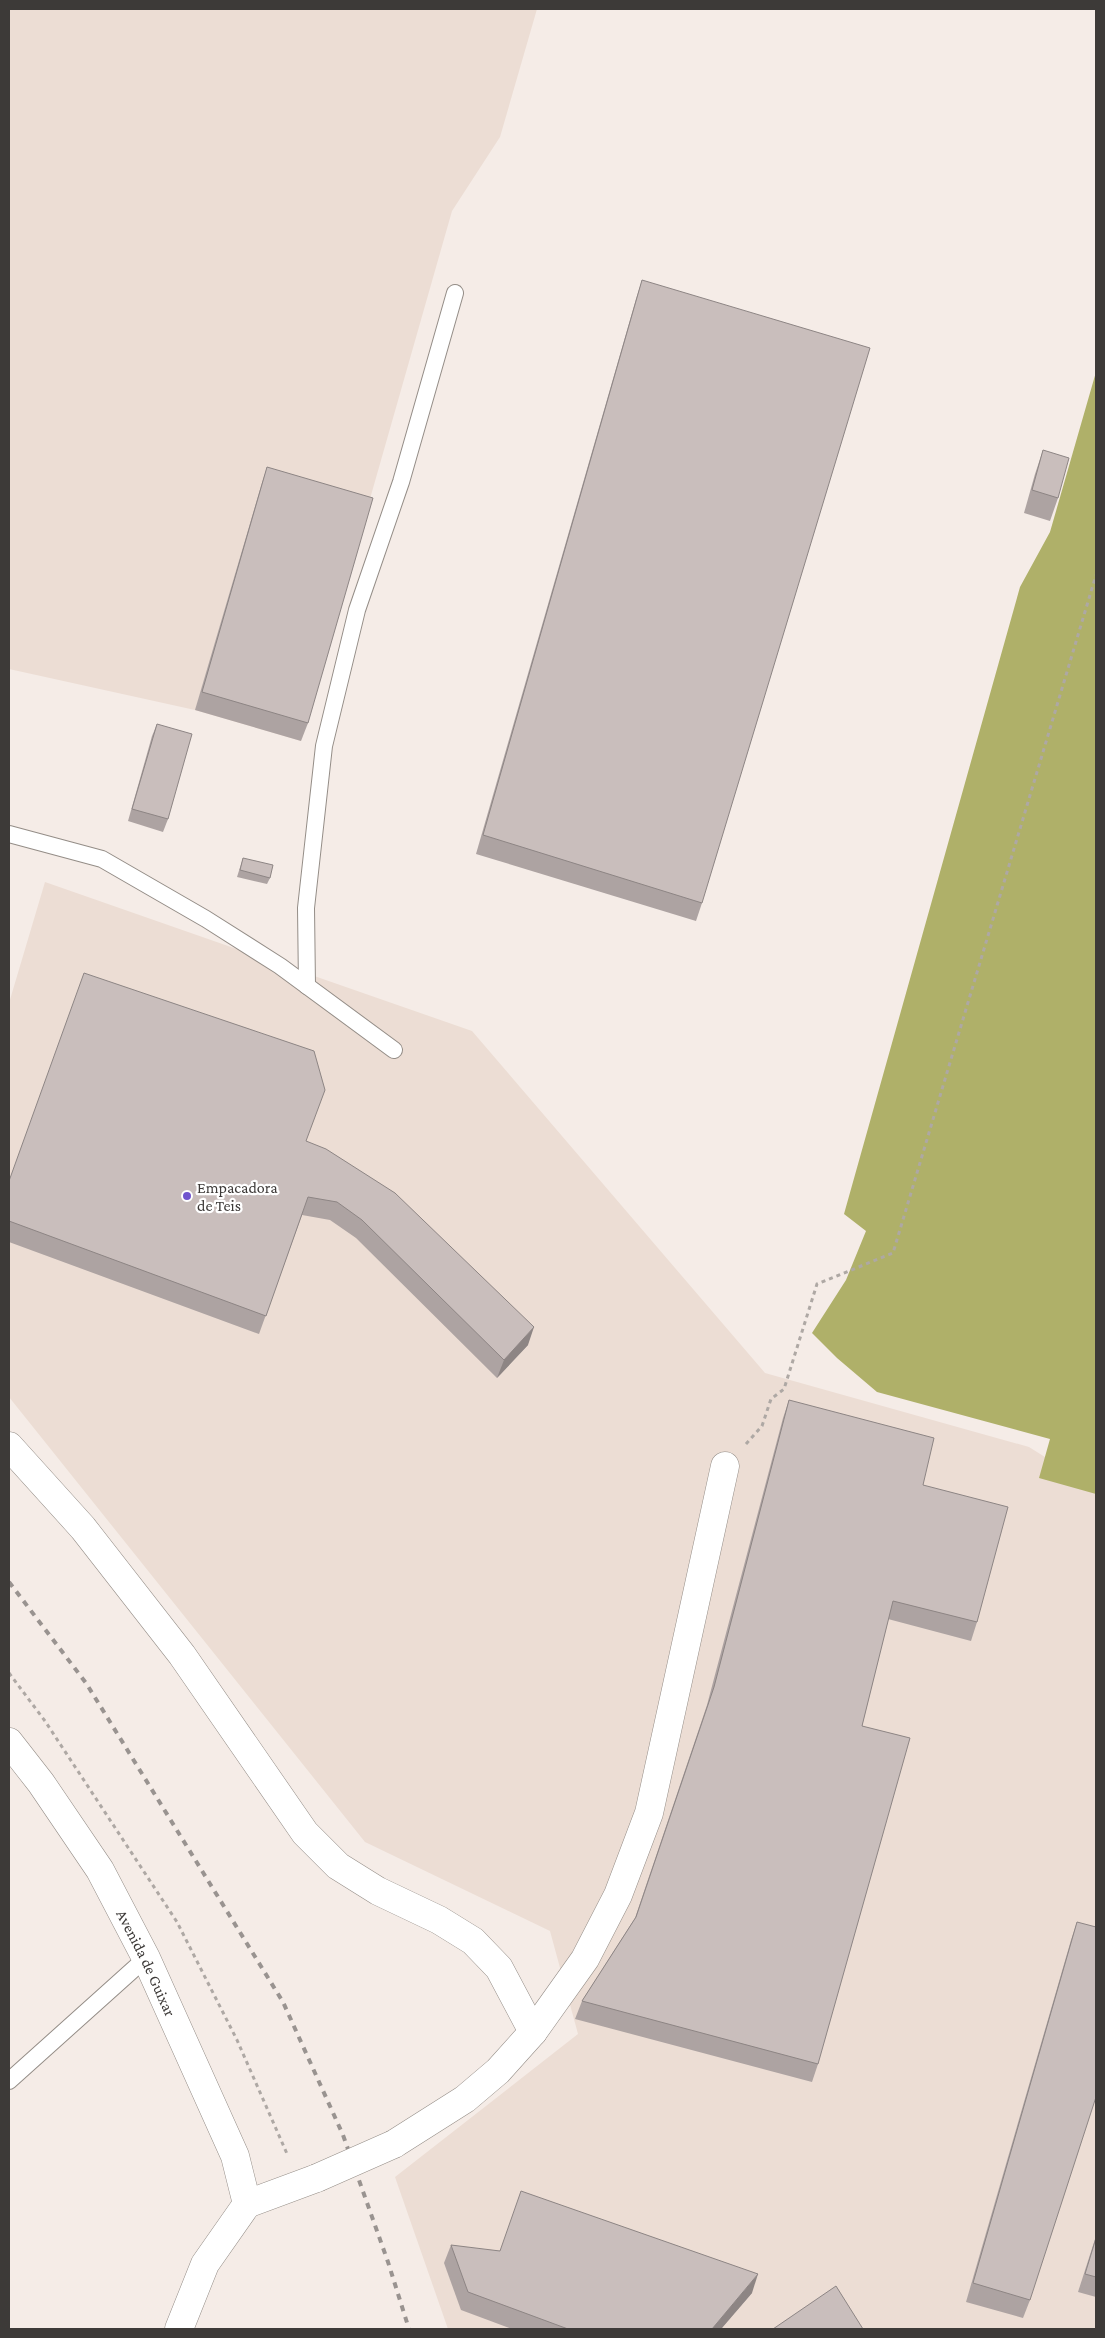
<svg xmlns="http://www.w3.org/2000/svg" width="1105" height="2338" font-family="'Crimson Pro',serif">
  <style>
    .built { fill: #ecddd4 }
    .water { fill: #afb069 }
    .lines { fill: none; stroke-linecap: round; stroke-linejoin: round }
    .service-casing { stroke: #948d87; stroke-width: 18 }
    .minor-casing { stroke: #948d87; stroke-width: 29 }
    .path { stroke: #aea8a4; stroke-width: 3; stroke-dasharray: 4 4; stroke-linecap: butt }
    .service { stroke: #fff; stroke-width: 16 }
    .minor { stroke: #fff; stroke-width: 28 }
    .rail { stroke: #999390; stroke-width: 4; stroke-dasharray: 6 6; stroke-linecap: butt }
    .minor-bridge-casing { stroke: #948d87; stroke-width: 29; stroke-linecap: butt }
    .minor-bridge { stroke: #fff; stroke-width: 28 }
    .wall { fill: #ada3a2 }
    .shaded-wall { fill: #8d8584 }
    .building { fill: #c9bebc; stroke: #8d8584 }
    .poi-dot { fill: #7054ce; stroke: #fff; stroke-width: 2 }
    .labels { text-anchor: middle; stroke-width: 4.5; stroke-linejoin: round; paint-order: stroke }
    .poi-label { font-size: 16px; fill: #3d3a38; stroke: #fff; text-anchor: start }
    .street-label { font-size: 16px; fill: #3d3a38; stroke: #fff }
  </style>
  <rect width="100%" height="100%" fill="#f5ece7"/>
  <!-- built -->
  <g class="built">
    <polygon points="9,9 537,9 500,137 452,211 301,741 195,710 9,669"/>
    <polygon points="45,882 472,1031 765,1373 1029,1447 1096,1489 1096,2329 448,2329 395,2177 578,2034 550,1931 365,1842 9,1397 9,1003"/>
  </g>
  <!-- water -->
  <polygon class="water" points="1096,372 1096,1494 1039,1478 1050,1439 877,1392 837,1358 812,1333 846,1280 866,1231 844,1214 1020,587 1050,532"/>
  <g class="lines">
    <!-- service casing -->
    <g class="service-casing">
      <g id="service">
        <polyline points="9,834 102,859 206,919 280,966 394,1050"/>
        <polyline points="307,986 306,908 324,746 357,610 401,482 455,293"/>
        <polyline points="9,2081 146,1958"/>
      </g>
    </g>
    <!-- minor casing -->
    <g class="minor-casing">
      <g id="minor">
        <polyline points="9,1446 83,1528 182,1655 305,1833 338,1866 378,1891 439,1920 473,1941 499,1968 533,2032"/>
        <path id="s1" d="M9,1742L41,1783L100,1870L146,1958L235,2156L247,2204"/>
        <polyline points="394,2144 465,2099 498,2071 533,2032 585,1959 618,1895 649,1813 725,1466"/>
        <polyline points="247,2204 317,2178"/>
        <polyline points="179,2329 205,2264 247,2204"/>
      </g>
    </g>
    <!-- path -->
    <g class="path">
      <polyline points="746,1444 762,1426 771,1399 784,1389 817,1284 893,1253 1096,575"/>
      <polyline points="9,1673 45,1721 177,1922 237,2040 288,2156"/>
    </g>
    <!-- service -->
    <use href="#service" class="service"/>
    <!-- minor -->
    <use href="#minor" class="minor"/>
    <!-- rail -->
    <polyline class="rail" points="9,1582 86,1683 283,2002 343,2135 388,2262 409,2329"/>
    <!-- minor-bridge casing -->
    <g class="minor-bridge-casing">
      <polyline id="minor-bridge" points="317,2178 394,2144"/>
    </g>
    <!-- minor-bridge -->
    <use href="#minor-bridge" class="minor-bridge"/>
  </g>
  <!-- wall -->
  <g class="wall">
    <polygon points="642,280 702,903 696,921 476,854 636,299"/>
    <polygon points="1043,450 1058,498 1050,521 1024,513 1035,474"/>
    <polygon points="267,467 308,723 301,741 195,710 261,486"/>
    <polygon points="157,724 168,819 163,832 128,821 152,736"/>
    <polygon points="243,858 270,878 267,884 237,877"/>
    <polygon points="306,1141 528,1345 497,1378 356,1238 330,1220 302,1215 259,1334 9,1242 9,1181"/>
    <polygon points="789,1400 923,1485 977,1622 971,1641 888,1619 862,1726 818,2064 812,2082 575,2019 582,2001 635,1918 707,1705 783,1418"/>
    <polygon points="1077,1922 1030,2300 1023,2318 966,2302 1071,1940"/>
    <polygon points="1096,2236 1096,2297 1078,2292"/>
    <polygon points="451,2245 752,2293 721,2329 512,2329 461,2310 444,2263"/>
  </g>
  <!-- shaded-wall -->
  <g class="shaded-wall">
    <polygon points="534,1327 528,1345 497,1378 504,1360"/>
    <polygon points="758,2274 752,2293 721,2329 712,2329"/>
  </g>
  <!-- building -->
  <g class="building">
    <polygon points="642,280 870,348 702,903 483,835"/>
    <polygon points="1043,450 1069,458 1058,498 1032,490"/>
    <polygon points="267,467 373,498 308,723 202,692"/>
    <polygon points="157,724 192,734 168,819 132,809"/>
    <polygon points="243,858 273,865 270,878 240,870"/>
    <polygon points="84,973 314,1051 325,1090 306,1141 326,1149 395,1193 534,1327 504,1360 362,1220 337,1202 308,1197 266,1316 9,1221 9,1181"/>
    <polygon points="789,1400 934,1438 923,1485 1008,1507 977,1622 893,1601 862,1726 910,1738 818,2064 582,2001 636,1917 714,1687"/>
    <polygon points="1077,1922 1096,1927 1096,2097 1030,2300 973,2283"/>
    <polygon points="521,2191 758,2274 712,2329 568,2329 468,2292 451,2245 500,2251"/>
    <polygon points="1096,2238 1096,2277 1085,2274"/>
    <polygon points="836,2286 863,2329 773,2329"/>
  </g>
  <!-- markers -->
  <circle class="poi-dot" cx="187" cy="1196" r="5"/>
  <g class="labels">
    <!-- poi labels -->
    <g class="poi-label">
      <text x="197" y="1193">Empacadora<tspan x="197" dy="18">de Teis</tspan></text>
    </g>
    <!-- street labels -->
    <g class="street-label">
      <text dy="6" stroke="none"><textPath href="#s1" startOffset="261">Avenida de Guixar</textPath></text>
    </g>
  </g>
  <!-- border -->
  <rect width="1105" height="2338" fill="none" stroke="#3d3a38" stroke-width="20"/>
</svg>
